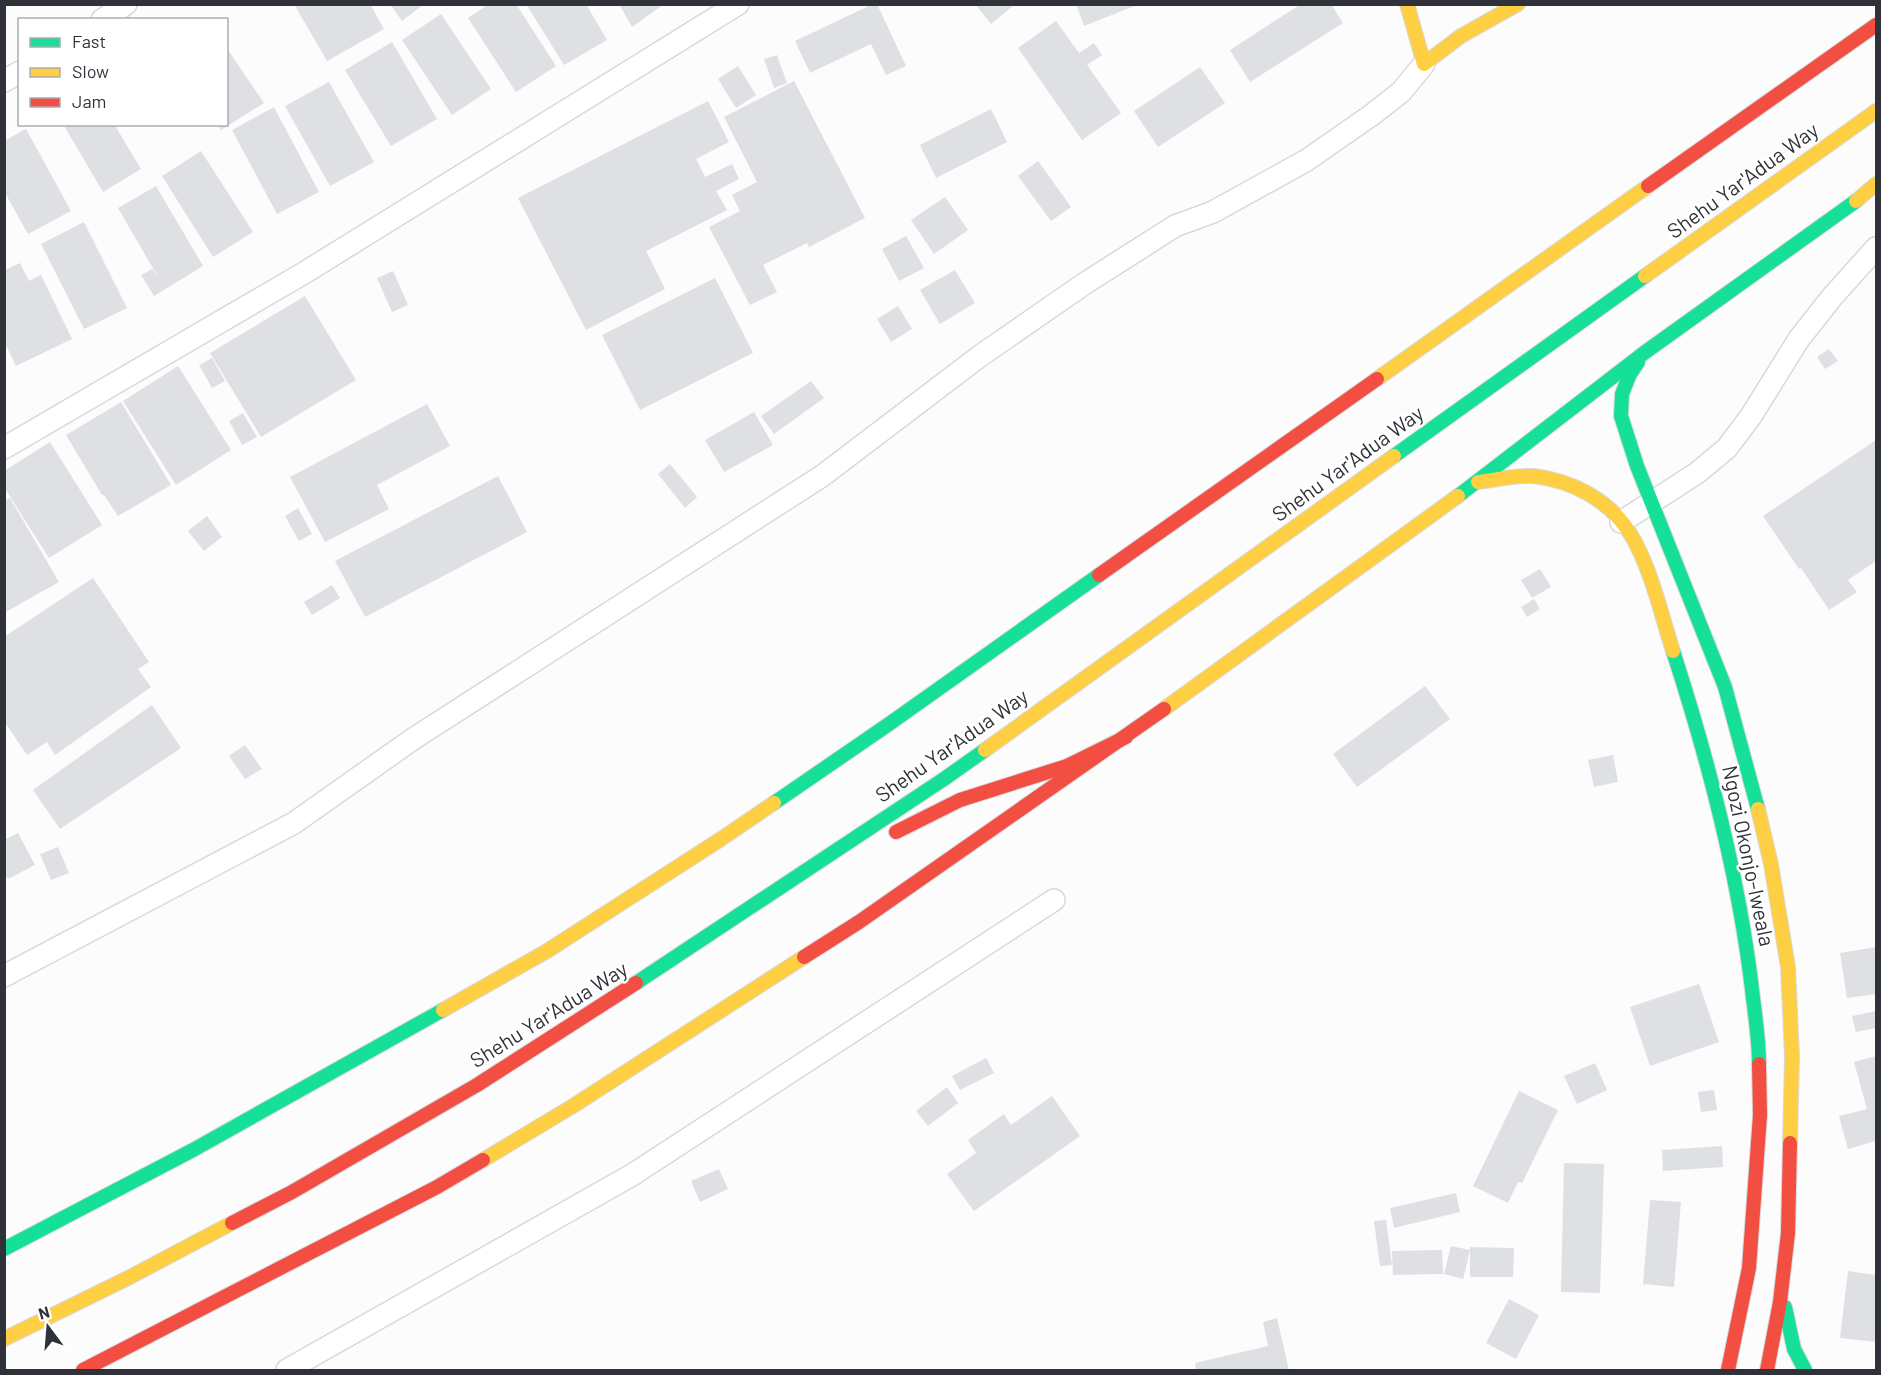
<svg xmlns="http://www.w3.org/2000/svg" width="1881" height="1375" font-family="Barlow,sans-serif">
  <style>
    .building { fill: #dfe0e4 }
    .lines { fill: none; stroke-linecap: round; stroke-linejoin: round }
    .street-casing { stroke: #d7d9dd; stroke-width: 24 }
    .fast-casing { stroke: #d7d9dd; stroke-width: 16 }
    .slow-casing { stroke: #d7d9dd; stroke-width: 16 }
    .jam-casing { stroke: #d7d9dd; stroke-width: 16 }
    .street { stroke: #fff; stroke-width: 21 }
    .fast { stroke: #16e098; stroke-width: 14 }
    .slow { stroke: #ffcf43; stroke-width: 14 }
    .jam { stroke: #f24e42; stroke-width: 14 }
    .labels { text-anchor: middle; stroke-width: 5; stroke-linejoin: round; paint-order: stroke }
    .street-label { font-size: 21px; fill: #2f3239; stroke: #fff }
  </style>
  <rect width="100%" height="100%" fill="#fcfcfc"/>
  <!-- building -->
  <g class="building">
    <polygon points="294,4 370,4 384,29 327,61"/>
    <polygon points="390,4 424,4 402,21"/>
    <polygon points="489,4 516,4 556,66 516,92 468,18"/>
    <polygon points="526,4 586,4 607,40 564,65"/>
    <polygon points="619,4 664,4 632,27"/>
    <polygon points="873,4 877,4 906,66 886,75 871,44 810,73 795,41"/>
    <polygon points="975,4 1015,4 991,24"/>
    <polygon points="1076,4 1137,4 1137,5 1084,26"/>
    <polygon points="1301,4 1331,4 1343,23 1250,82 1230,50"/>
    <polygon points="441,14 491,89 452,115 402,40"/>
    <polygon points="1056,21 1079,53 1094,43 1102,55 1087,65 1121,113 1082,140 1018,48"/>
    <polygon points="392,42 437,119 391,146 345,70"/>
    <polygon points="226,47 264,103 221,130 217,124 226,124"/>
    <polygon points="777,55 787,83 774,88 764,59"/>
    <polygon points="738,66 756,95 736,108 718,79"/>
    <polygon points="1200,67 1225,103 1158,147 1134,111"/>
    <polygon points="794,81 865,218 809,247 807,243 763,265 777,292 750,305 709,227 740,211 732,195 757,182 724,117"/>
    <polygon points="329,82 374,162 330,186 285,106"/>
    <polygon points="708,101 729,142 696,159 705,177 732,164 739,179 716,191 727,210 646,251 665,289 586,330 518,198"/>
    <polygon points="274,107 319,192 277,214 232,130"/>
    <polygon points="991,109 1007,142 936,178 920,145"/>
    <polygon points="63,124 114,124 141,169 103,192"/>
    <polygon points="26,129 71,211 28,234 4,191 4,141"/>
    <polygon points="201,151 253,232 213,257 162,176"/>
    <polygon points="1038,161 1071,207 1051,221 1018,176"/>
    <polygon points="156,186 203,266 154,296 141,275 152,269 158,277 118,208"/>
    <polygon points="945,197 968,230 934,254 911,220"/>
    <polygon points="84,222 127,308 84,329 41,244"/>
    <polygon points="906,236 924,268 899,281 882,249"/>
    <polygon points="20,263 29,281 41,275 72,339 16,366 5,343 5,270"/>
    <polygon points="955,270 975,303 940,324 920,290"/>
    <polygon points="393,271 408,305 392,312 377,278"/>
    <polygon points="715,278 753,353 640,410 602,335"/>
    <polygon points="305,296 356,380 261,437 210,353"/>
    <polygon points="898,306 912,329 891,342 877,319"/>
    <polygon points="1829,349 1838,361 1825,369 1817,357"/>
    <polygon points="212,358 225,381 212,388 199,365"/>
    <polygon points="178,366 231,450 176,485 123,401"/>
    <polygon points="811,381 824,398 774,434 761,416"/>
    <polygon points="121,402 171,485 118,516 104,495 102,495 66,435"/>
    <polygon points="427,404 450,446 377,485 389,509 325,542 290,477"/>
    <polygon points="754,412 773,445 724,472 705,440"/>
    <polygon points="243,413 257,437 242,445 229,421"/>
    <polygon points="1876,440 1876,561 1848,580 1857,592 1829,610 1801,568 1799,569 1763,516"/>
    <polygon points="50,442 102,525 49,558 4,487 4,471"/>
    <polygon points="670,464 697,497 685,508 658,474"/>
    <polygon points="498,476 527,532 365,617 335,561"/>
    <polygon points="10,498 59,582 4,613 4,501"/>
    <polygon points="298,508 312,534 299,541 285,516"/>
    <polygon points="207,516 222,537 204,551 188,531"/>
    <polygon points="1540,569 1551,587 1532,598 1521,580"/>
    <polygon points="93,578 149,662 138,669 151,687 55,755 47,742 27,755 4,721 4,637"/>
    <polygon points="332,585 340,598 312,615 304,602"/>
    <polygon points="1534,599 1540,609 1527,617 1521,607"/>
    <polygon points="1425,686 1450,719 1357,787 1333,754"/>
    <polygon points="152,705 181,748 60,829 33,790"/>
    <polygon points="245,745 262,769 245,779 229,756"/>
    <polygon points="1613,755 1618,782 1594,787 1588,760"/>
    <polygon points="18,833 35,865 8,879 4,872 4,840"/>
    <polygon points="58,847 69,873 51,880 40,854"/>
    <polygon points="1876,947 1876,994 1847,998 1840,953"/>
    <polygon points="1699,984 1719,1042 1650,1066 1630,1007"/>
    <polygon points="1876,1011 1876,1028 1856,1032 1852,1016"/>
    <polygon points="1876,1056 1876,1141 1848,1149 1839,1116 1867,1109 1854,1062"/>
    <polygon points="986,1058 994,1073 960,1090 952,1076"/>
    <polygon points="1595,1063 1607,1090 1577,1104 1564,1076"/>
    <polygon points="947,1087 958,1103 928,1126 916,1111"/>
    <polygon points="1714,1090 1717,1110 1701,1112 1698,1092"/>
    <polygon points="1519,1091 1558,1110 1522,1183 1518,1182 1508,1203 1473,1186"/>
    <polygon points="1052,1096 1080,1136 974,1211 947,1174 976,1153 968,1140 1004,1114 1011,1125"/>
    <polygon points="1722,1146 1723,1167 1663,1171 1662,1150"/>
    <polygon points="1564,1163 1604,1164 1600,1293 1561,1292"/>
    <polygon points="719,1169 728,1189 700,1202 691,1181"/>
    <polygon points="1456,1193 1460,1212 1394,1228 1390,1208"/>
    <polygon points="1650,1200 1681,1202 1674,1287 1643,1284"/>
    <polygon points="1386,1220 1392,1265 1380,1266 1374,1221"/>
    <polygon points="1451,1246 1470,1250 1463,1279 1444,1274"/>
    <polygon points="1470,1247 1514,1248 1513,1277 1470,1277"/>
    <polygon points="1442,1250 1443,1274 1393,1275 1392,1251"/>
    <polygon points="1848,1271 1876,1275 1876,1342 1840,1338"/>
    <polygon points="1509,1299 1539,1315 1516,1359 1486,1343"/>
    <polygon points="1277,1318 1289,1370 1196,1370 1195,1363 1268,1346 1263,1322"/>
  </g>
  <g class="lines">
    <!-- street casing -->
    <g class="street-casing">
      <g id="street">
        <polyline points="102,20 126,4"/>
        <polyline points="4,81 20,72"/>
        <polyline points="4,448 304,273 738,4"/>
        <polyline points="1621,522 1697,473 1727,448 1751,416 1799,339 1832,297 1876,248"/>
        <polyline points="4,976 294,823 413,739 822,476 980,356 1084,284 1175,226 1213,212 1307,160 1373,114 1401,92 1424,64"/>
        <polyline points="287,1370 632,1175 1054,900"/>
      </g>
    </g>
    <!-- fast casing -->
    <g class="fast-casing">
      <g id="fast">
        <polyline points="1638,362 1630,374 1622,394 1621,416 1637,466 1725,687 1758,809"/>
        <polyline points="1394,456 1645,276"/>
        <polyline points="1458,496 1644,353 1856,201"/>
        <path d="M1673,651C1708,759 1737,869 1751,981C1754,1009 1759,1036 1759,1064"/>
        <polyline points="774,803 889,724 1099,575"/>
        <polyline points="636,983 944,779 985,750"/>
        <polyline points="4,1249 193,1150 443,1010"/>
        <polyline points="1785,1307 1794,1349 1805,1370"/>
      </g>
    </g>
    <!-- slow casing -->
    <g class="slow-casing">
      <g id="slow">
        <polyline points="1407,4 1424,64 1461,36 1518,4"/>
        <polyline points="1856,201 1876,184"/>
        <polyline points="1645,276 1876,111"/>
        <polyline points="1377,379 1648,186"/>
        <path d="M1478,482C1495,480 1515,475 1533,476C1572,480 1611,501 1631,535C1651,568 1661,614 1673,651"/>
        <polyline points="1164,709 1458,496"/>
        <polyline points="985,750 1394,456"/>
        <polyline points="1758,809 1771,864 1788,967 1792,1056 1790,1143"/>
        <polyline points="443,1010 547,951 721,839 774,803"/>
        <polyline points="483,1160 573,1106 804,957"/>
        <polyline points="4,1339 128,1278 232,1223"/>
      </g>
    </g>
    <!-- jam casing -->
    <g class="jam-casing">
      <g id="jam">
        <polyline points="1648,186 1876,25"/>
        <polyline points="1099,575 1377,379"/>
        <polyline points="896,832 960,800 1067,766 1126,737"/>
        <polyline points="804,957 859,922 1164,709"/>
        <polyline points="232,1223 292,1192 477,1085 636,983"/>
        <polyline points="83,1370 437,1187 483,1160"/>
        <polyline points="1728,1370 1749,1268 1760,1115 1759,1064"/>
        <polyline points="1767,1370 1780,1302 1788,1233 1790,1143"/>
      </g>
    </g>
    <!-- street -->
    <use href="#street" class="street"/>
    <!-- fast -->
    <use href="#fast" class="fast"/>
    <!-- slow -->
    <use href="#slow" class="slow"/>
    <!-- jam -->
    <use href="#jam" class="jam"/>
  </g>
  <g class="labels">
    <!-- street labels -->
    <g class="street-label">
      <text transform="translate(1743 181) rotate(-36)" y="7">Shehu Yar'Adua Way</text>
      <text transform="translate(1348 464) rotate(-36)" y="7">Shehu Yar'Adua Way</text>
      <text transform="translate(952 746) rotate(-35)" y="7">Shehu Yar'Adua Way</text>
      <text transform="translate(1748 856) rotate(78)" y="7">Ngozi Okonjo-Iweala</text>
      <text transform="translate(549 1015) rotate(-32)" y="7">Shehu Yar'Adua Way</text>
    </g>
  </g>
  <!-- border -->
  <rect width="1881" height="1375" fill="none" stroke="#2f3239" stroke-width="12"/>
  <!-- legend -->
  <rect x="18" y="18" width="210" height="108" fill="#ffffff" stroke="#acadb0" stroke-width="1.5"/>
  <rect x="30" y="38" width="30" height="9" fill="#16e098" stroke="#acadb0" stroke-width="1.5"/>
  <text x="72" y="48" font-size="18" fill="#2f3239">Fast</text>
  <rect x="30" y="68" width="30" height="9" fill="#ffcf43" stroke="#acadb0" stroke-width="1.5"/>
  <text x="72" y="78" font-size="18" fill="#2f3239">Slow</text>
  <rect x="30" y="98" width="30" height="9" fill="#f24e42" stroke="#acadb0" stroke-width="1.5"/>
  <text x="72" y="108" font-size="18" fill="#2f3239">Jam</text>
  <!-- north arrow -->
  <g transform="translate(48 1327) rotate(344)" stroke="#ffffff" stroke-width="4.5" paint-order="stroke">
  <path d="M0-4.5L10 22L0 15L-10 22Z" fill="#2f3239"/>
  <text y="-9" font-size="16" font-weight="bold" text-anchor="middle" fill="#2f3239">N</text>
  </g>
</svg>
